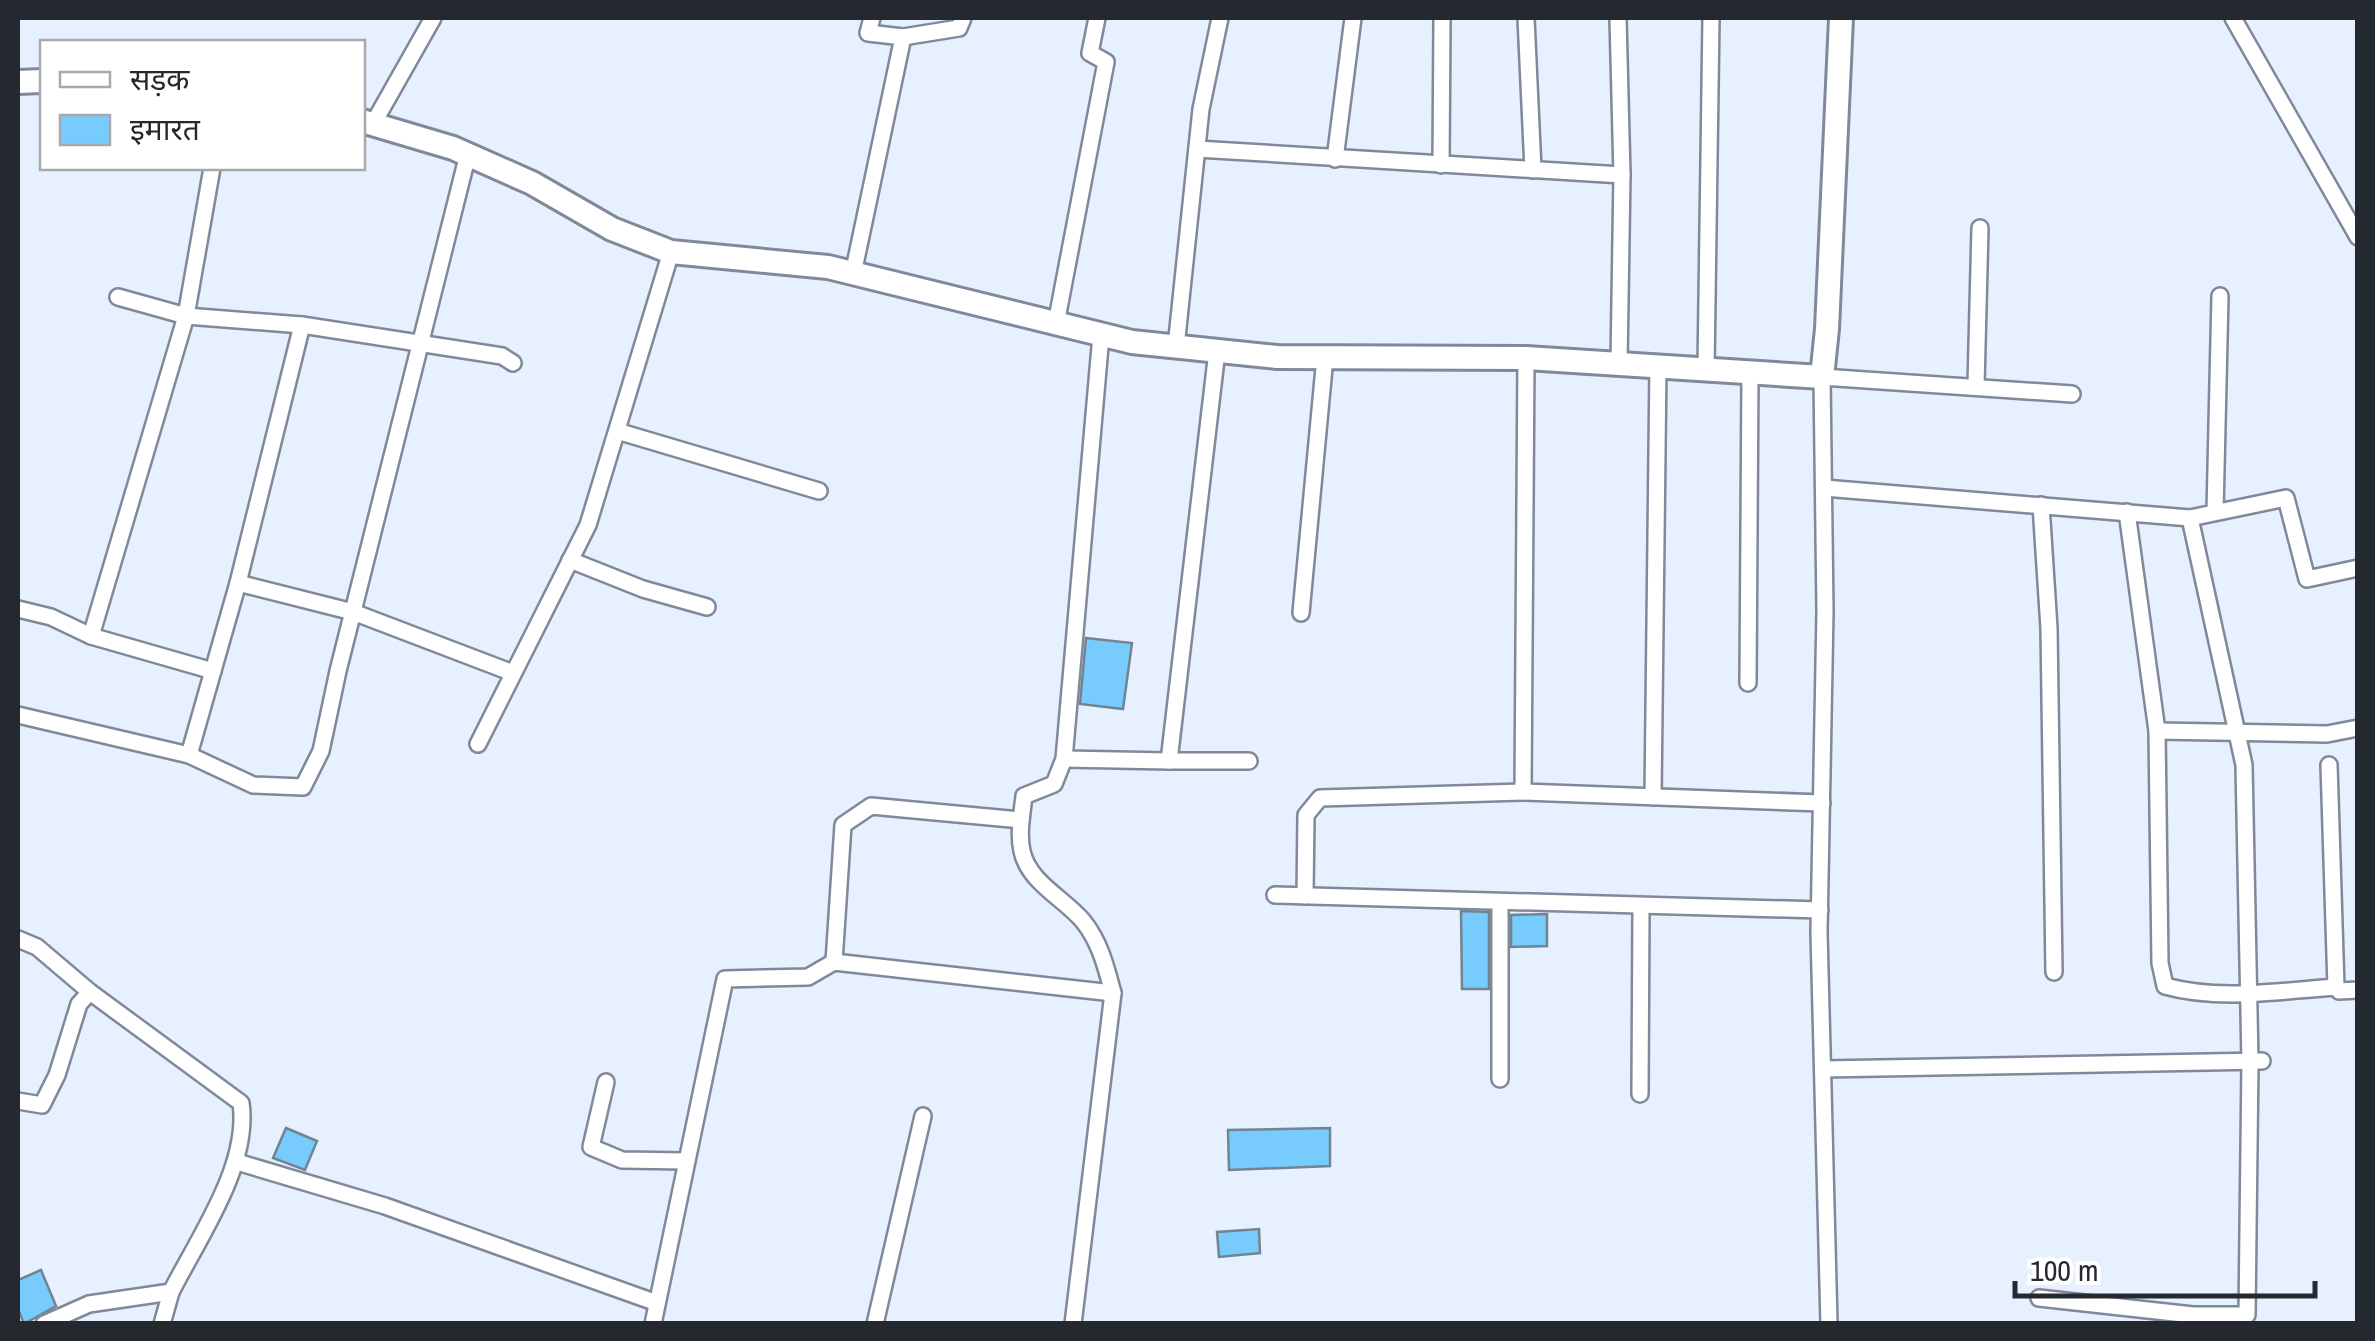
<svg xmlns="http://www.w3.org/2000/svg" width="2375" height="1341" font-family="'Archivo Narrow','Noto Sans Devanagari',sans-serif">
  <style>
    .building { fill: #77cbfd; stroke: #728490; stroke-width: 2.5 }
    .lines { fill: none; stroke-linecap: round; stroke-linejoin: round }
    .street-casing { stroke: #7f899a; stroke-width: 20 }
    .secondary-casing { stroke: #7f899a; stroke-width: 28 }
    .street { stroke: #fff; stroke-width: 15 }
    .secondary { stroke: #fff; stroke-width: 22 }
  </style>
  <rect width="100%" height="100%" fill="#e7f0ff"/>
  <!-- building -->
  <g class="building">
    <polygon points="1086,638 1132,643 1123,709 1080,704"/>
    <polygon points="1461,911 1489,912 1489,989 1462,989"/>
    <polygon points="1547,914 1547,946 1511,947 1511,915"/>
    <polygon points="286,1128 317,1141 305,1170 273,1158"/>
    <polygon points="1330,1128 1330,1166 1229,1170 1228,1130"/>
    <polygon points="1259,1229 1260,1253 1219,1257 1217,1232"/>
    <polygon points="41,1270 56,1306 24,1324 18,1309 18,1280"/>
  </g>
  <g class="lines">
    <!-- street casing -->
    <g class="street-casing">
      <g id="street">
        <polyline points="1526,18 1533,170"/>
        <polyline points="1618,18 1622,175 1619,363"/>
        <polyline points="2233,18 2358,237"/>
        <polyline points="903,37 959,28 963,18"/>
        <polyline points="373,124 433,18"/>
        <polyline points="1197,149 1622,175"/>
        <polyline points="1335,159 1353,18"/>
        <polyline points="1441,165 1442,18"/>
        <polyline points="853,274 903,37 868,33 872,18"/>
        <polyline points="118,297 186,316 302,325 502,356 513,363"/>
        <polyline points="1056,324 1106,62 1090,53 1097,18"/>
        <polyline points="1176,347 1201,109 1220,18"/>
        <polyline points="1526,358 1523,792 1822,803"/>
        <polyline points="1706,369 1711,18"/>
        <polyline points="1976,385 1980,228"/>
        <polyline points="617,431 819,491"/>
        <polyline points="1824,488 2190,518 2286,498 2307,579 2358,568"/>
        <polyline points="2041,505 2049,628 2054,972"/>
        <path d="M2127,512L2157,731L2160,963L2165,986C2219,1001 2280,991 2336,987L2339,991L2358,990"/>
        <polyline points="2215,512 2220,296"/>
        <polyline points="570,560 643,589 707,607"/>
        <polyline points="238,583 353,612 513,673"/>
        <polyline points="18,609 51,617 91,636 213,671"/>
        <polyline points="1301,613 1325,357"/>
        <polyline points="91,636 186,316 212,168"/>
        <polyline points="1748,683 1750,374"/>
        <polyline points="18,715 189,755 253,785 303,787 321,751 338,671 468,154"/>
        <polyline points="2157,731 2327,734 2358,728"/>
        <polyline points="478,744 588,525 671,252"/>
        <polyline points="189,755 238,583 302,325"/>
        <polyline points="1064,759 1169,761 1217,351"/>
        <polyline points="1169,761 1249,761"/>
        <polyline points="2329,765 2336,987"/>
        <polyline points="1653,797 1658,365"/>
        <polyline points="1275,895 1820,910"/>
        <polyline points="1305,896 1306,815 1320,798 1523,792"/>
        <path d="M18,939L37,947L90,992L241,1103C250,1165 199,1237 171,1292"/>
        <polyline points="834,962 843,825 871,806 1021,820"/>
        <polyline points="1823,1069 2262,1061"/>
        <polyline points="1500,1079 1500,902"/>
        <polyline points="606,1082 591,1147 622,1160 686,1161"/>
        <polyline points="1640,1094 1641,908"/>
        <polyline points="18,1101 42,1105 57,1075 79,1004 90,992"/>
        <polyline points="237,1162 385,1206 657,1303"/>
        <polyline points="2039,1298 2193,1315 2247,1315 2250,1062 2244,765 2190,518"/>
        <polyline points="44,1324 89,1304 171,1292 162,1324"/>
        <polyline points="653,1324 725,979 808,977 834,962 1113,993"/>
        <polyline points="875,1324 923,1116"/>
        <path d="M1073,1324L1113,993C1106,967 1100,942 1083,921C1065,899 1028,882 1022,851C1018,834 1022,814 1024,796L1054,784L1064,759L1101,335"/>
        <polyline points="1829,1324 1819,932 1825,611 1822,377 2072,394"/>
      </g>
    </g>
    <!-- secondary casing -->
    <g class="secondary-casing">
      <g id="secondary">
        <polyline points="18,82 42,81"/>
        <polyline points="362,121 453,148 532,183 612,229 671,252 828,267 1132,342 1277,357 1526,358 1822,377 1827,329 1841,18"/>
      </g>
    </g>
    <!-- street -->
    <use href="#street" class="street"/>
    <!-- secondary -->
    <use href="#secondary" class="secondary"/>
  </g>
  <!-- border -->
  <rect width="2375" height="1341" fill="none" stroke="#24282f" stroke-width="40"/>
  <!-- legend -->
  <rect x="40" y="40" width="325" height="130" fill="#ffffff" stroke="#a7a9ac" stroke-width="2.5"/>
  <rect x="60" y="72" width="50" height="15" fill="#ffffff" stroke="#a7a9ac" stroke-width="2.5"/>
  <text x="130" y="90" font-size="30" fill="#24282f">सड़क</text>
  <rect x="60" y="115" width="50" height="30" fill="#77cbfd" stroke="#a7a9ac" stroke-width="2.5"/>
  <text x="130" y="140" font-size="30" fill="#24282f">इमारत</text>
  <!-- scale -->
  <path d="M2015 1281v15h300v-15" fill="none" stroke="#24282f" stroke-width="5"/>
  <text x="2030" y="1281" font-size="30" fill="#24282f" stroke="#ffffff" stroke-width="8" paint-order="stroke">100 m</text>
</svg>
